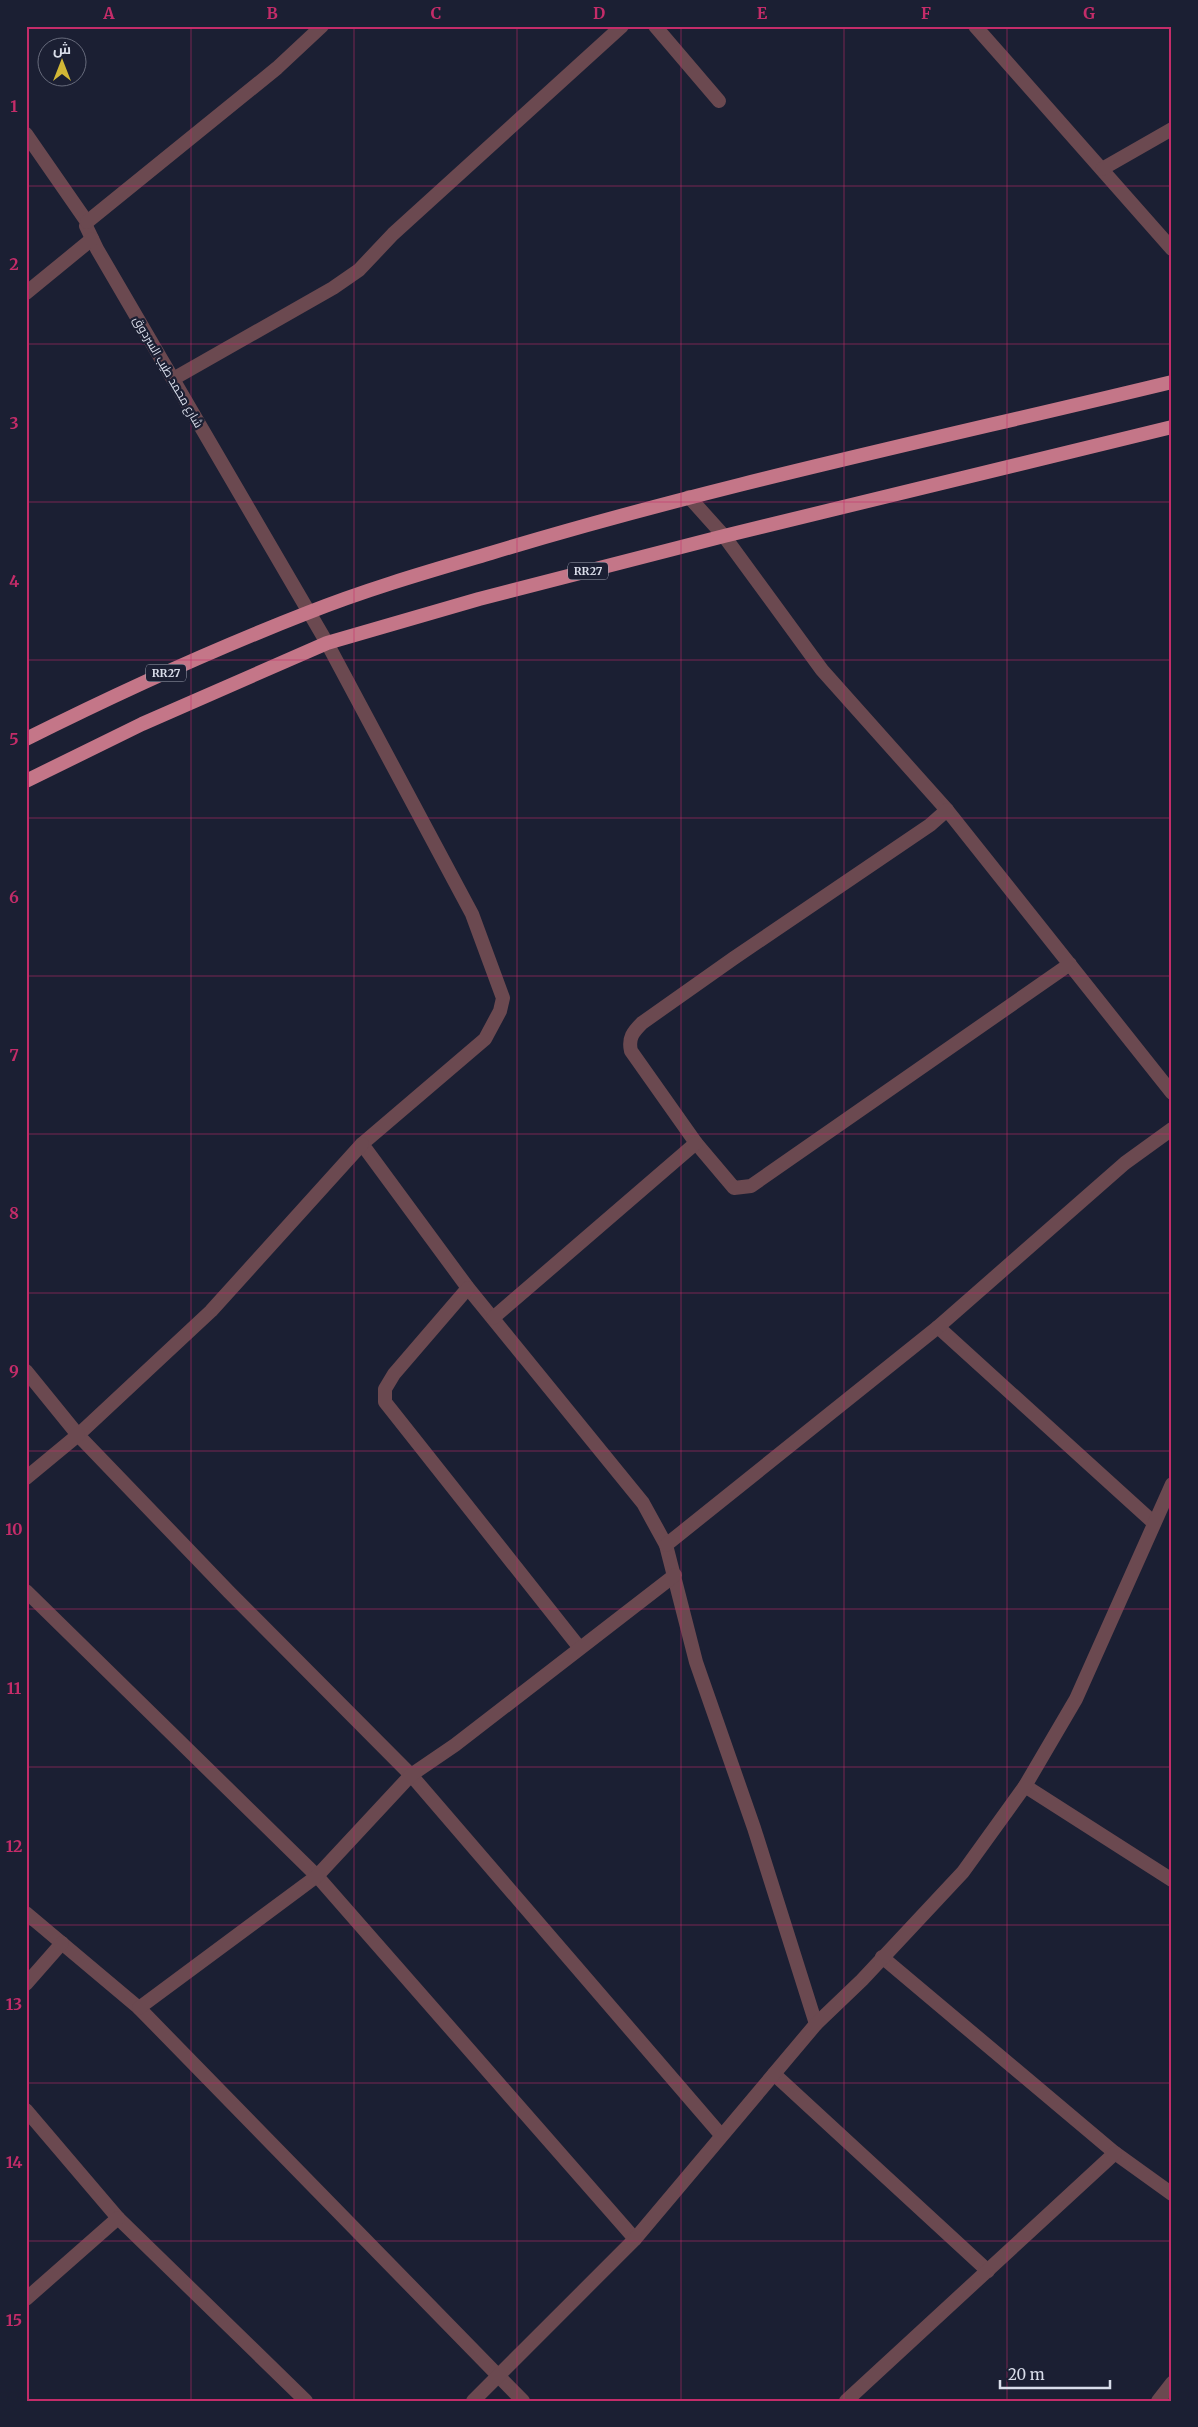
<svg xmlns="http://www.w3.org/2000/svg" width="1198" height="2427" font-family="Merriweather,Cairo,serif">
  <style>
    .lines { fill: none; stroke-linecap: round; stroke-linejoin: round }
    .minor { stroke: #6b4950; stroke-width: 14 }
    .trunk { stroke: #c47688; stroke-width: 14 }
    .grid { fill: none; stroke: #c42c69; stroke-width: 1; stroke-opacity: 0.55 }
    .labels { text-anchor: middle; stroke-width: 4.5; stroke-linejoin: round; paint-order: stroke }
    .shield { fill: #1b1f33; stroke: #a0a4b3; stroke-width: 1 }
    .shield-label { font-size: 11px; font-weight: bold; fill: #d9ddea }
    .street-label { font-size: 12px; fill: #d9ddea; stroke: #1b1f33 }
    .neatline { fill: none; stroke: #c42c69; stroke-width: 2 }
    .grid-label { font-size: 16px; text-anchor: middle; font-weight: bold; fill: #c42c69 }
  </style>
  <rect width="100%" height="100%" fill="#1b1f33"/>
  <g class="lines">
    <!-- minor -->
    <g class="minor">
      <polyline points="655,26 719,101"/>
      <polyline points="975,26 1172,249"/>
      <polyline points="26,134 87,222 86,226 97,249 327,643 472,914 503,998 500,1011 485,1039 362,1144 468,1288 643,1503 666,1545 696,1662 754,1828 816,2024"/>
      <polyline points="1102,169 1172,129"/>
      <polyline points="87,222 277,68 322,26"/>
      <polyline points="26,293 92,239"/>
      <polyline points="173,379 333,288 359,270 393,234 622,26"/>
      <polyline points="689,497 724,536 822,670 947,810"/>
      <path d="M1070,964L751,1186L734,1188L696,1143L631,1051C628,1038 633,1032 642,1023L734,958L930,825L947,810L1172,1093"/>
      <polyline points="362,1144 211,1311 78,1435 229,1592 411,1775 721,2135"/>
      <polyline points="468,1288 394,1374 385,1389 385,1402 579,1647"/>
      <polyline points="493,1318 696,1143"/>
      <polyline points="938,1327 1154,1523"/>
      <polyline points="26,1371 78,1435 26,1478"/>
      <polyline points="666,1545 938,1327 1125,1163 1172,1129"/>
      <polyline points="26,1591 317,1876 635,2239"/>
      <polyline points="1025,1786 1172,1880"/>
      <polyline points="26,1913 139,2008 523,2401"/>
      <polyline points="882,1957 1115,2153 1172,2194"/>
      <polyline points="26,1984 62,1943"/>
      <polyline points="139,2008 317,1876 411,1775 455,1745 675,1575"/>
      <polyline points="774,2074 988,2271"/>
      <polyline points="26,2110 118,2218 306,2401"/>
      <polyline points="26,2299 118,2218"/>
      <polyline points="473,2401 635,2239 816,2024 862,1980 963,1872 1025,1786 1076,1699 1172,1484"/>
      <polyline points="846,2401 1115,2153"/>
      <polyline points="1158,2401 1172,2383"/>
    </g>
    <!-- trunk -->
    <g class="trunk">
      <path d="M26,739C118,693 212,650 307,613C367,589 430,571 491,553C715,485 945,437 1172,382"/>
      <polyline points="26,781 142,724 327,643 479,599 724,536 1172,427"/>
    </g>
  </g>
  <!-- grid -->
  <path class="grid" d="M191,26V2401M354,26V2401M517,26V2401M681,26V2401M844,26V2401M1007,26V2401M26,186H1172M26,344H1172M26,502H1172M26,660H1172M26,818H1172M26,976H1172M26,1134H1172M26,1293H1172M26,1451H1172M26,1609H1172M26,1767H1172M26,1925H1172M26,2083H1172M26,2241H1172"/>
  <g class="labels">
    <!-- shield labels -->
    <g class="shield">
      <rect x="568" y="562.5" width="40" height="17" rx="4"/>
      <rect x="146" y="664.5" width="40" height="17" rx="4"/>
    </g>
    <g class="shield-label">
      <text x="588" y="575">RR27</text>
      <text x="166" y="677">RR27</text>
    </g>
    <!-- street labels -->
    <g class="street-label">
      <text transform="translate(168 372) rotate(60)" y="4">شارع محمد طيب السردوق</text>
    </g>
  </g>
  <!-- border -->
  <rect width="1198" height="2427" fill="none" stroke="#1b1f33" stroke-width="55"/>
  <!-- north arrow -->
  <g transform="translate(62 62)"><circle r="24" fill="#1b1f33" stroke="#676b7c"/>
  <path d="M0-4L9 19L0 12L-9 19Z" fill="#d2b736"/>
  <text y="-8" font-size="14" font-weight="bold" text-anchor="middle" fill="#d9ddea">ش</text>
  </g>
  <!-- scale -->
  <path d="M1000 2380v8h110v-8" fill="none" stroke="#d9ddea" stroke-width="2.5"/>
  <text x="1008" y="2380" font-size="15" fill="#d9ddea" stroke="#1b1f33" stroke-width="4" paint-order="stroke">20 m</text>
  <rect x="28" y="28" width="1142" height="2372" class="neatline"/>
  <g class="grid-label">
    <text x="109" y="19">A</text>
    <text x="272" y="19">B</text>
    <text x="436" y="19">C</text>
    <text x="599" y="19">D</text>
    <text x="762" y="19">E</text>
    <text x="926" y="19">F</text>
    <text x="1089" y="19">G</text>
    <text x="14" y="112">1</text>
    <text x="14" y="270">2</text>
    <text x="14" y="429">3</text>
    <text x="14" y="587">4</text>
    <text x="14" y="745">5</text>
    <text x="14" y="903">6</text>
    <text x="14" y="1061">7</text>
    <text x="14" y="1219">8</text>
    <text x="14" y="1377">9</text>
    <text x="14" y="1535">10</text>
    <text x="14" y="1694">11</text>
    <text x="14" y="1852">12</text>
    <text x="14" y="2010">13</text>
    <text x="14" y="2168">14</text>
    <text x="14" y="2326">15</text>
  </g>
</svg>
